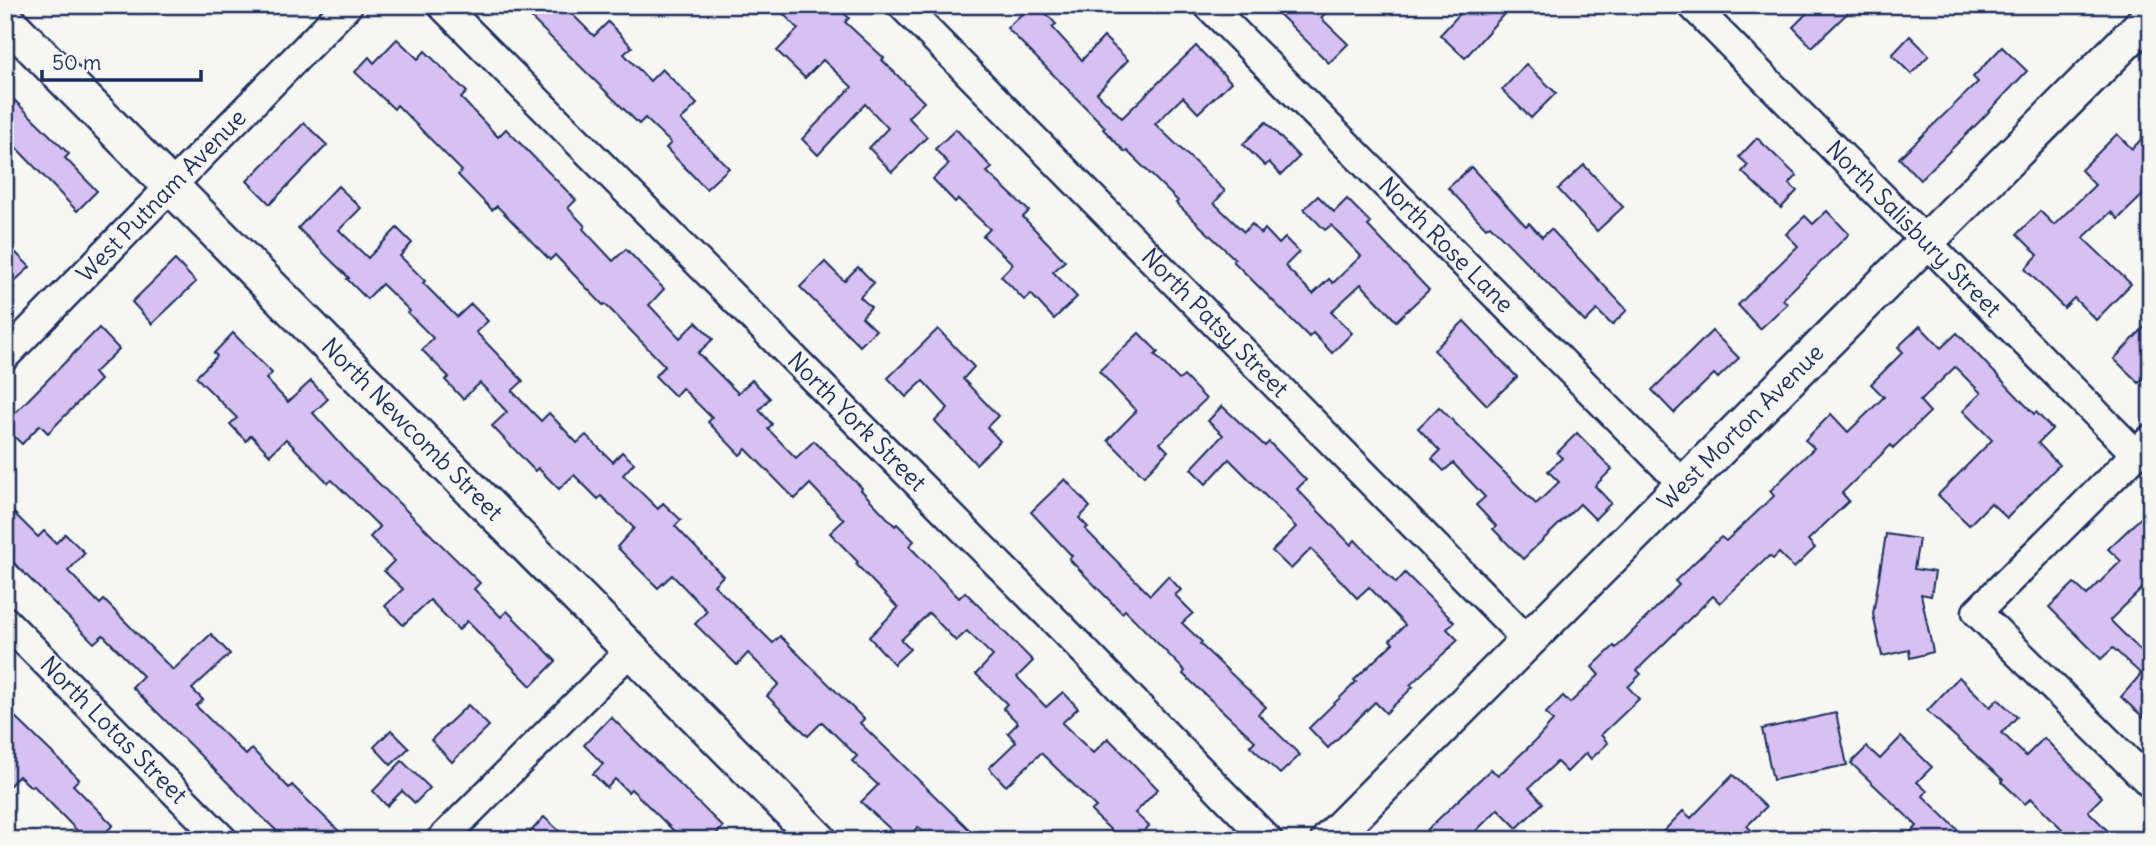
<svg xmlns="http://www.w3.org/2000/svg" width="2156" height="845" font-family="Delius,sans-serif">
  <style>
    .building { fill: #d7c1f2; stroke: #1b2f5e; stroke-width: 2 }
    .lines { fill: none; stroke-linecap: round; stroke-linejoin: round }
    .minor-casing { stroke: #1b2f5e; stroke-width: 33 }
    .major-casing { stroke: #1b2f5e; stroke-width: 40 }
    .minor { stroke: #f6f6f2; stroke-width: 28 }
    .major { stroke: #f6f6f2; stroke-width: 35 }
    .labels { text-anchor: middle; stroke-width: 6; stroke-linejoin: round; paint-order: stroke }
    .street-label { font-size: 24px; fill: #1b2f5e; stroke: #f6f6f2 }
  </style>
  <rect width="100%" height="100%" fill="#f6f6f2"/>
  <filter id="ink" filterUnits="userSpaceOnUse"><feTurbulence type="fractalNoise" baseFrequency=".0143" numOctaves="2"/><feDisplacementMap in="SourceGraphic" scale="14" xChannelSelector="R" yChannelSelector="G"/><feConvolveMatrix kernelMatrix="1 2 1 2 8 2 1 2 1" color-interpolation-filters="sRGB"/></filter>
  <g filter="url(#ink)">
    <!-- building -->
    <g class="building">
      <polygon points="535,5 578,5 571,13 594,36 608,22 632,47 624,54 650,81 662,69 697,104 681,120 729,168 706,189 666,148 671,143 645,118 639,124 527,14"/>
      <polygon points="775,5 836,5 849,18 845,22 884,58 882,60 924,102 908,117 927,137 892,172 869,148 888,128 865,104 818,155 802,139 852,87 823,60 805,78 777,51 798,29"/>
      <polygon points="1031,5 1038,5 1056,24 1052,27 1082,60 1104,37 1128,60 1097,93 1122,118 1196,46 1231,82 1198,113 1183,97 1155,124 1225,191 1214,203 1244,232 1252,224 1261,234 1265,229 1279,244 1285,238 1299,252 1285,266 1313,294 1329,279 1333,283 1361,256 1331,225 1325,230 1304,209 1318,196 1334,212 1347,199 1371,223 1368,226 1429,290 1396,321 1361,284 1331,312 1352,333 1332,353 1313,333 1309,337 1233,261 1235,259 1176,203 1178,201 1127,151 1125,152 1103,129 1105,127 1007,28"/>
      <polygon points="1270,5 1333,5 1321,18 1348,44 1329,63"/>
      <polygon points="1468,5 1512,5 1465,58 1440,35"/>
      <polygon points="1815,5 1856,5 1812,47 1793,27"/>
      <polygon points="1910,36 1929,55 1911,74 1892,55"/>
      <polygon points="397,39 418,59 425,51 467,92 461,98 498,137 506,129 576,200 568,208 585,226 583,229 613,261 626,249 664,289 649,305 680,338 696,322 713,339 698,353 738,393 752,380 770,398 759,410 772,424 768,429 796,458 814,441 862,488 861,490 895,526 897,524 914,541 909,546 959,598 965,592 1033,661 1017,677 1046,707 1063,692 1078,708 1062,723 1093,753 1108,738 1158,789 1135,813 1149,826 1136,840 1121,840 1091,811 1096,807 1041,753 1006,786 989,768 1016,742 1008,733 1018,723 1003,708 1007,704 976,674 993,656 967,631 956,641 929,613 901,640 910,649 894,664 869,637 898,608 856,564 858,562 830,533 844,520 810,484 795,499 746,449 740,455 708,422 712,418 682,388 675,396 655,376 665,366 605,304 603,305 555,255 550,260 497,206 492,210 458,175 462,171 397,105 394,109 355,72 369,57 374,63"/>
      <polygon points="2002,47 2027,71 1980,121 1920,180 1899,158 1978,82 1973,77"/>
      <polygon points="1526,64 1556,93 1531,118 1502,90"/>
      <polygon points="5,91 69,154 65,158 97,191 77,211 5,136"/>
      <polygon points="1266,122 1299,157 1281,175 1269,162 1265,166 1243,144"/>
      <polygon points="304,123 327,145 270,204 247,181"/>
      <polygon points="956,129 992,168 987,172 1029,211 1023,217 1065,261 1053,272 1077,297 1054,319 1031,294 1024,300 1001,276 1013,264 983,236 990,229 958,199 955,202 933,179 949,164 935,149"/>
      <polygon points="2151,129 2151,187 2118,219 2111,212 2083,238 2131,284 2096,320 2074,298 2064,308 2025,269 2038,255 2017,234 2040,211 2054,225 2095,185 2081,170 2117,134 2132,149"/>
      <polygon points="1757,138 1797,176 1789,184 1797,191 1781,208 1742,172 1748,165 1739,157"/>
      <polygon points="1584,165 1623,207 1597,231 1558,189"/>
      <polygon points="1471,167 1526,226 1529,223 1542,237 1551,229 1627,310 1612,325 1597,310 1585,322 1490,225 1486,228 1448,188"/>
      <polygon points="338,186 361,208 339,230 368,258 397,228 412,243 400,256 425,281 423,283 457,317 471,304 488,321 476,332 523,381 512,391 541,421 549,413 577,443 586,435 613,462 622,452 634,463 623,475 658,509 663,503 681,520 675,526 723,576 714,585 773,643 780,636 864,719 860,723 980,840 931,840 918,827 905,840 902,840 861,802 878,785 852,761 857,756 822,722 808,736 767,696 779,684 748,653 737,665 695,624 707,611 672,575 658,588 617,547 634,528 601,496 598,499 574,475 559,489 538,468 535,471 492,426 507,412 480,383 463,399 445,380 449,377 422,350 433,338 408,313 410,311 382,284 367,299 347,279 349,278 298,228"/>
      <polygon points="1827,211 1849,234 1783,299 1787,304 1760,329 1738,305 1798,246 1786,234 1805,216 1813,224"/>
      <polygon points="5,242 30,267 5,290"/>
      <polygon points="175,260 196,282 152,324 132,302"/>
      <polygon points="825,262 844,281 858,267 874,283 860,297 871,307 862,317 876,330 860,346 800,287"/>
      <polygon points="2151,320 2151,371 2139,383 2114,359"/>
      <polygon points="1464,321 1517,377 1487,405 1434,350"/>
      <polygon points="1920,326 1941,348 1957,333 2034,414 2036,412 2052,429 2038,443 2059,465 2007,518 1991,503 1969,525 1938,495 1992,440 1963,411 1981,393 1955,367 1920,401 1930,412 1893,448 1891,445 1842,493 1849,501 1808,540 1815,548 1794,568 1779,553 1773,559 1769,556 1720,603 1713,596 1637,670 1641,674 1628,687 1639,699 1601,735 1608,743 1591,759 1586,753 1567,772 1557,762 1529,788 1543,803 1517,828 1498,809 1467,840 1437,840 1427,830 1491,769 1498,776 1536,740 1553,721 1546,713 1563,696 1570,703 1599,675 1592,667 1614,646 1616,648 1679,585 1675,581 1721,537 1726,541 1774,496 1770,491 1814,448 1805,440 1831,414 1848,432 1884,397 1871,384 1903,352 1898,347"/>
      <polygon points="99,328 119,349 94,373 100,380 48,433 40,425 22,444 5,428 5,423"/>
      <polygon points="938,329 974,367 963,379 998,416 987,427 1000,441 976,464 935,421 948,408 923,381 906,397 888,378"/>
      <polygon points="1712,331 1739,358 1718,378 1714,374 1674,413 1652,390"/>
      <polygon points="233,333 272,373 266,379 288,402 311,381 328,399 313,413 354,459 480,583 474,589 501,617 507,611 556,661 531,686 467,621 459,630 430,600 403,625 385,606 403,589 384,571 394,561 370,537 380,527 332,480 328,483 286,439 270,455 251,435 246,441 230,424 237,418 196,377 217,356 214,353"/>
      <polygon points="1139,333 1158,352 1155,355 1179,380 1184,376 1206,399 1160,443 1168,451 1144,476 1108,440 1136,411 1099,371"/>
      <polygon points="1222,406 1265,446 1269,442 1306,480 1297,489 1351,545 1355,540 1396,583 1405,573 1454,622 1447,629 1458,640 1410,685 1413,687 1386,713 1375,702 1328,748 1309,728 1356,682 1354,680 1393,643 1390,640 1405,625 1369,587 1357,598 1311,549 1291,569 1272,551 1296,527 1229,459 1206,484 1191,469 1223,435 1208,421"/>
      <polygon points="1439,407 1536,504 1559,482 1548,471 1562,458 1557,453 1577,433 1612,469 1595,486 1611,503 1595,519 1580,504 1523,559 1493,529 1496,526 1476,505 1485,497 1453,463 1444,471 1432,459 1440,451 1418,428"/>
      <polygon points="1065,479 1090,507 1079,518 1088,527 1085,529 1150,595 1168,576 1181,590 1175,595 1193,613 1182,623 1202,642 1200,644 1266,707 1258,714 1300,755 1280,774 1250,746 1255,741 1183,674 1185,671 1125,610 1122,613 1069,559 1072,556 1031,512"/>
      <polygon points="5,504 38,537 44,531 56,543 65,534 85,553 68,571 100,604 104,600 173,670 211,634 230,654 192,689 203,700 196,706 246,755 252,749 289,788 292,785 348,840 286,840 258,813 132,687 143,676 103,635 94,643 5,554"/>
      <polygon points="2151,508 2151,580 2110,620 2151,661 2151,709 2143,717 2121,697 2141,674 2113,648 2101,659 2049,607 2074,583 2087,595 2121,561 2108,549"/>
      <polygon points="1886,534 1919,539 1914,569 1935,572 1931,596 1921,594 1933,652 1910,658 1909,650 1882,656 1873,614"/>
      <polygon points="1959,677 1990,707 1998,699 2017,717 2002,733 2026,756 2044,738 2102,797 2088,811 2117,840 2073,840 2031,798 2025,804 2002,782 2003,780 1927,711"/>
      <polygon points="468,705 489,726 452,762 431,740"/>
      <polygon points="5,707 79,779 73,785 113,825 98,840 86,840 33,785 31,787 19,776 5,790"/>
      <polygon points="1836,713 1847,765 1773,780 1762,729"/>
      <polygon points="611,717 723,827 711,840 683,840 631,789 628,792 615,779 607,788 593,774 603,764 584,745"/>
      <polygon points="391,730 409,748 391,765 374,747"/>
      <polygon points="1901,737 1932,767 1917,782 1927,791 1923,796 1958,830 1949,840 1904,840 1917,826 1851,763 1867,747 1880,759"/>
      <polygon points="402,761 430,788 415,803 402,791 387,806 373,791"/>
      <polygon points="1733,775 1766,807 1747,826 1761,840 1655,840 1683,811 1691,818"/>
      <polygon points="544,817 569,840 523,840"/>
    </g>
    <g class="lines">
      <!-- minor casing -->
      <g class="minor-casing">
        <g id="minor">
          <path id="s1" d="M442,5L1061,627L1268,840"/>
          <path id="s2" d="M902,5L1528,641"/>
          <path id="s3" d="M1208,5L1684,485"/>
          <path id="s4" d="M1692,5L2136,454"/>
          <path id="s5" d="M5,356L348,5"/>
          <polyline points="2151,439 1977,612 2151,784"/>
          <path id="s6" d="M5,621L223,840"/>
          <polyline points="441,840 631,650"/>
        </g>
      </g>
      <!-- major casing -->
      <g class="major-casing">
        <g id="major">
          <path id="s7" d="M5,19L819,840"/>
          <path id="s8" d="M1329,840L2151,16"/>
        </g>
      </g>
      <!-- minor -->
      <use href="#minor" class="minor"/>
      <!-- major -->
      <use href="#major" class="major"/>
    </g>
  </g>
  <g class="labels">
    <!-- street labels -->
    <g class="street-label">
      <text dy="8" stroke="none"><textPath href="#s5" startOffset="224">West Putnam Avenue</textPath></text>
      <text dy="8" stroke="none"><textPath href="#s4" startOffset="315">North Salisbury Street</textPath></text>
      <text dy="8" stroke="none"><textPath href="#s3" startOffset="338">North Rose Lane</textPath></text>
      <text dy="8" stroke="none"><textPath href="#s2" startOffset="446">North Patsy Street</textPath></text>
      <text dy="8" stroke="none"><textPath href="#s1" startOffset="588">North York Street</textPath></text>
      <text dy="8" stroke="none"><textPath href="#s8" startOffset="583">West Morton Avenue</textPath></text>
      <text dy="8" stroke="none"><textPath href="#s7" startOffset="578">North Newcomb Street</textPath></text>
      <text dy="8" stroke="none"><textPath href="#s6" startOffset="154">North Lotas Street</textPath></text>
    </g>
  </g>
  <!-- margin -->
  <rect width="2156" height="845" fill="none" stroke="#f6f6f2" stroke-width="28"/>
  <rect x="14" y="14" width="2128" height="817" fill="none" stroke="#1b2f5e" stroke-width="2.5" filter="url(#ink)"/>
  <!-- scale -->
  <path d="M42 70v10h159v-10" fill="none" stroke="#1b2f5e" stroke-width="3.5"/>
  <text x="52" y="70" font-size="21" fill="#1b2f5e" stroke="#f6f6f2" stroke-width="5" paint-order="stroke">50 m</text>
</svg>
